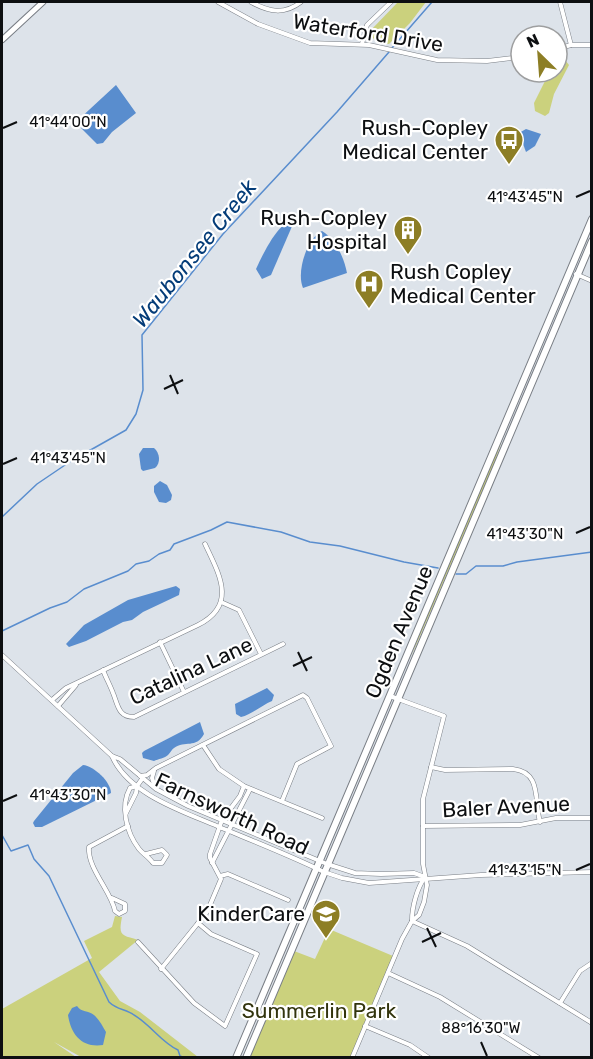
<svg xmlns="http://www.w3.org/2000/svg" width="593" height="1059" font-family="Rubik,sans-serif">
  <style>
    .green { fill: #cbd17d }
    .water { fill: #598dce }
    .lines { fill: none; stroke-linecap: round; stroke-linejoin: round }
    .stream { stroke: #598dce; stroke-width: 1.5 }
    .street-casing { stroke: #797e85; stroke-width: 5 }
    .secondary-casing { stroke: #797e85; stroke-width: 7 }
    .primary-casing { stroke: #797e85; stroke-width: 8 }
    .street { stroke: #fff; stroke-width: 4 }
    .secondary { stroke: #fff; stroke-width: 5 }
    .primary { stroke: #fff; stroke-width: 6 }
    .ticks { fill: none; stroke: #0d0f11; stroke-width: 2 }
    .labels { text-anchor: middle; stroke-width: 4.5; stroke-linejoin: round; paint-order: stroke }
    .street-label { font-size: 21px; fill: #0d0f11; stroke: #fff }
    .poi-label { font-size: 21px; fill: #0d0f11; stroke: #fff; text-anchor: end }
    .park-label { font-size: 21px; fill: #32340d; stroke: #fff }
    .water-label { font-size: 22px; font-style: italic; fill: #043c78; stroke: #fff }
    .ticks-label { font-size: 15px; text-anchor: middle; fill: #0d0f11; stroke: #fff; stroke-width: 4.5; stroke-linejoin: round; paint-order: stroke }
  </style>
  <rect width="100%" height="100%" fill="#dde3ea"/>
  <!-- green -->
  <g class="green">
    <path d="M398,2H426L410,23L389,44C380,42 370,41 371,30Z"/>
    <polygon points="565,60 569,65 554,94 549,113 545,116 535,111 534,103 549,73 557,72 557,64"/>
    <polygon points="508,422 494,464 411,657 426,617"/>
    <path d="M115,916L122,917C118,937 122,935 138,940L99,972L120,1001L140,1012L198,1057H81L54,1042L76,1057H2V1009L92,958L84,941L112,927Z"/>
    <polygon points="329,929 393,956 351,1057 249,1058 294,951 315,959"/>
  </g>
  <!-- water -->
  <g class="water">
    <polygon points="116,85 136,113 112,132 103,143 97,144 79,126 77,121"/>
    <polygon points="526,129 541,134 535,146 526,152 519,133"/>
    <path d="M291,221L293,224L271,275L262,279L256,269C262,256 277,224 291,221Z"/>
    <path d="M322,231C336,239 344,258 347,273L303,288C296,272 307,238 322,231Z"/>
    <path d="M143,448H154C160,453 161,463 155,468L143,471L141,469L139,454Z"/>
    <polygon points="160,481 167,485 172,495 171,500 166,503 159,502 154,492 154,486"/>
    <polygon points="176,586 180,589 179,595 143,612 132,620 123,622 86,641 69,647 66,644 84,625 128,600"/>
    <path d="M267,688L274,695L272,701C262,705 251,715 241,717L236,714L235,704Z"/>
    <path d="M200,722L204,734C196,749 185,740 174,748C172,749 170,753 168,755C165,758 158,759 154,761L143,758L142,753L144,751Z"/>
    <path d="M83,765C94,766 111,782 111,793L42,827H35L33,823L34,821L73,773Z"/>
    <path d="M77,1006C82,1013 88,1010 94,1015C99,1019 103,1027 106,1032L103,1045C82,1048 71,1035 68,1015L72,1008Z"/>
  </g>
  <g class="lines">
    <!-- stream -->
    <g class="stream">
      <polyline points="392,48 432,2"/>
      <polyline points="2,517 37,484 71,461 126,430 136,414 143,390 142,335 223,234 337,112 389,52"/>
      <polyline points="456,574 466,574 476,566 503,566 517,562 592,552"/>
      <polyline points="2,631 50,608 67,602 84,589 128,571 136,564 149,561 159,554 170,550 174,544 211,530 227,522 281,532 310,542 340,546 404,562 438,568"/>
      <path d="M2,835L11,851L28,845L34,859L49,876L109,1002C117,1010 126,1009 134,1015C151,1025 161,1042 178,1050L180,1056L185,1058"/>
    </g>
    <!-- street casing -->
    <g class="street-casing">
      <g id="street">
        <polyline points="218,2 258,24 310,43 369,45 437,60 487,61 521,57"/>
        <path d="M251,2C269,12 284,15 301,2"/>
        <polyline points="560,2 571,45"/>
        <polyline points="362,44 367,25 391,2"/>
        <polyline points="557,49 571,45 592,45"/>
        <polyline points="576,274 592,281"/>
        <polyline points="221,602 239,610 261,654"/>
        <polyline points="160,642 184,692"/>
        <path d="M2,655L112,756C128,794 182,811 217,826C253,841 289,855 324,872L342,878L369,883L481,875L592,872"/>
        <path d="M103,670C106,678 110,685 113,693C118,705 118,717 134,717L283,644"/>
        <path d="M52,700L66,688L198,625C238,605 219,574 205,544"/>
        <polyline points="58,706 76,685"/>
        <polyline points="203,745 219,769 244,786 322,818"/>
        <polyline points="112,756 120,759 156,789 188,806 327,864 355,873 381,874 414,873 425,877"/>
        <path d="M431,767L445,770L513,769C542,772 534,801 540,822"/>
        <polyline points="154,771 152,778 155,787"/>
        <polyline points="140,776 147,775 156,768 303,695 307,698 331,746 297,764 282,801"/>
        <path d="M142,779L137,786L130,788C120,806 126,832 139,849C143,854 149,857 153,863H162L167,855L162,850L146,854"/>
        <polyline points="126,813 136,793 137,786"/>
        <polyline points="423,826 520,825 556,818 592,818"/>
        <polyline points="212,863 250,789"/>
        <polyline points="220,876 228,874 288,900"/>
        <path d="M112,898L125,904V911L119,914L115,911C111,891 87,868 89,847L128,826"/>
        <path d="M412,920C412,907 417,888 425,877"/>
        <polyline points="412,921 467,946 592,1023"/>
        <polyline points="138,942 194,1003 225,1026 257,954 211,934 198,923"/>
        <polyline points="161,969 207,912 221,879 210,858 210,854 222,820 240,796 244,786"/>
        <polyline points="388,973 440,997 539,1058"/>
        <polyline points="560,1003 580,971 592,963"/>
        <polyline points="365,1026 410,1045 429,1058"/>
        <polyline points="352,1058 402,939 412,921 419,915 424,902 427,885 423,864 423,799 444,716 390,696"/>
      </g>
    </g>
    <!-- secondary casing -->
    <g class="secondary-casing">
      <polyline id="secondary" points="2,40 43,2"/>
    </g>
    <!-- primary casing -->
    <g class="primary-casing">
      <g id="primary">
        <polyline points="236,1058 592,219"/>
        <polyline points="246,1058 592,241"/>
      </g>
    </g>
    <!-- street -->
    <use href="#street" class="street"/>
    <!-- secondary -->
    <use href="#secondary" class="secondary"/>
    <!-- primary -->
    <use href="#primary" class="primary"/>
  </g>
  <!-- ticks -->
  <path class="ticks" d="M3,128L17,122M576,197L590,191M170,375L178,394M164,389L183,380M3,464L17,458M576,533L590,527M298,652L307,671M293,666L312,657M3,801L17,795M576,870L590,864M427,928L436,947M422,942L441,933M481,1042L487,1056"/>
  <!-- icons -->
  <defs>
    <g id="bus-pin" transform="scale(1.5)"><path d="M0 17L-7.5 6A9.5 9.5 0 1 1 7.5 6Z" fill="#8d7e25" stroke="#fff"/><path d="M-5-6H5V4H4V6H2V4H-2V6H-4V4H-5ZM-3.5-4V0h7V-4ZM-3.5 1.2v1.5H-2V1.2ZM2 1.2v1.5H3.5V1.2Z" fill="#fff"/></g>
    <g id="building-pin" transform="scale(1.5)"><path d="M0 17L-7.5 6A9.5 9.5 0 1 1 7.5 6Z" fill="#8d7e25" stroke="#fff"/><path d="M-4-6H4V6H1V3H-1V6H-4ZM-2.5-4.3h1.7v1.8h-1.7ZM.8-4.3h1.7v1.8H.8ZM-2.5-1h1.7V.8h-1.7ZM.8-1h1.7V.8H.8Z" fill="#fff"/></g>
    <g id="hospital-pin" transform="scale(1.5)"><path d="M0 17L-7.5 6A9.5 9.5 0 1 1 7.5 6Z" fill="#8d7e25" stroke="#fff"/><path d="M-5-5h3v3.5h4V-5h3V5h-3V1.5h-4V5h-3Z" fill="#fff"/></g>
    <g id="school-pin" transform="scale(1.5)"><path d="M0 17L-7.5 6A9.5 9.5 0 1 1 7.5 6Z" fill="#8d7e25" stroke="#fff"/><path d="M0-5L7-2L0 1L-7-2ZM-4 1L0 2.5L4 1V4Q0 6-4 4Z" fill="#fff"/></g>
  </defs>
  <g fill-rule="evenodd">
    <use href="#bus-pin" x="509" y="140"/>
    <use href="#building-pin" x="408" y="230"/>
    <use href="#hospital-pin" x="369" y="284"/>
    <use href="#school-pin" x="326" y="914"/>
  </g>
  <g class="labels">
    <!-- street labels -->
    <g class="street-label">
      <text transform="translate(368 33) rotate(9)" y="7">Waterford Drive</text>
      <text transform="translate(399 632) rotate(-67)" y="7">Ogden Avenue</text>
      <text transform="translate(191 671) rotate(-25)" y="7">Catalina Lane</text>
      <text transform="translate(506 807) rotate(-3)" y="7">Baler Avenue</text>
      <text transform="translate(232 814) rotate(25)" y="7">Farnsworth Road</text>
    </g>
    <!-- poi labels -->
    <g class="poi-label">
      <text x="488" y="135">Rush-Copley<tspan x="488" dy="24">Medical Center</tspan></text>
      <text x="387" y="225">Rush-Copley<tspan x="387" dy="24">Hospital</tspan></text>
      <text x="390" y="279" text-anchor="start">Rush Copley<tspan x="390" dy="24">Medical Center</tspan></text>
      <text x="305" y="921">KinderCare</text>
    </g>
    <!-- park labels -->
    <g class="park-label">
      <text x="319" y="1018">Summerlin Park</text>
    </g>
    <!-- water labels -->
    <g class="water-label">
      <text transform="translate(194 253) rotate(-51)" y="8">Waubonsee Creek</text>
    </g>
  </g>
  <g class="ticks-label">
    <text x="68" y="127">41°44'00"N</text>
    <text x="525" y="202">41°43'45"N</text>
    <text x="68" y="463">41°43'45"N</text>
    <text x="525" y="539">41°43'30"N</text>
    <text x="68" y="800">41°43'30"N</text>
    <text x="525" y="875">41°43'15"N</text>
    <text x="481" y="1033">88°16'30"W</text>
  </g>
  <!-- border -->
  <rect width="593" height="1059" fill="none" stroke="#0d0f11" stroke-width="6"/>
  <!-- north arrow -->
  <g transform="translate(539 54) rotate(335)"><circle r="28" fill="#ffffff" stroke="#9e9fa0" stroke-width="1.5"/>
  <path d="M0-4.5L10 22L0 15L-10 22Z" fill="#8d7e25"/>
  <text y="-9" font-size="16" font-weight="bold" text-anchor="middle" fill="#0d0f11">N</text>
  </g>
</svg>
